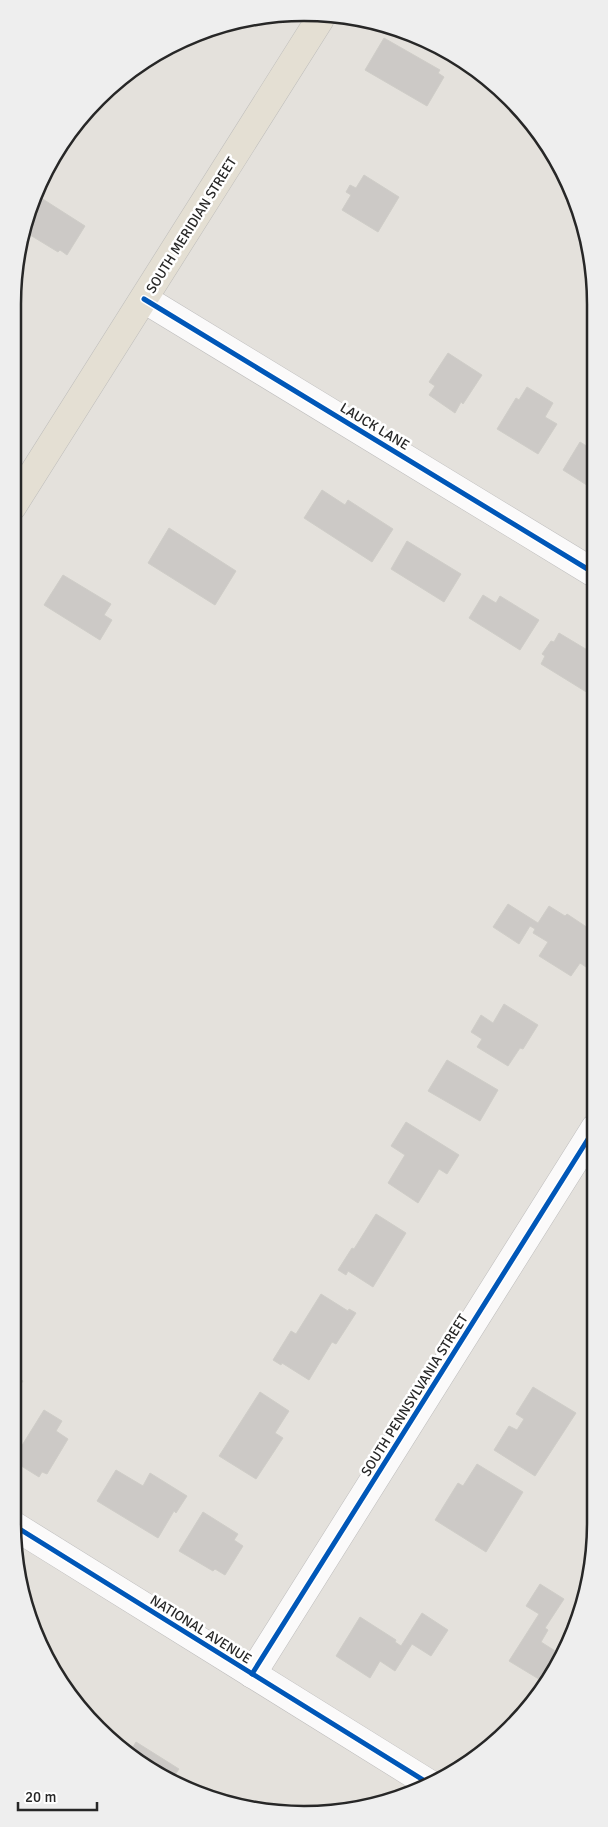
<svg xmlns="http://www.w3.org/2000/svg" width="608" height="1827" font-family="Signika,sans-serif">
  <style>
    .building { fill: #ccc9c6; stroke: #cfcdc8 }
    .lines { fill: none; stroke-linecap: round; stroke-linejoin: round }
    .minor-casing { stroke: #bebdbd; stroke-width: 29 }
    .major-casing { stroke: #bebdbb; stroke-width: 29 }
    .minor { stroke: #fbfafa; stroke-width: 28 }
    .major { stroke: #e4dfd3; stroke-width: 28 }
    .cycleway-casing { stroke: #fff; stroke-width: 8 }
    .cycleway { stroke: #0057b8; stroke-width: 5 }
    .labels { text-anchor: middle; stroke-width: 5; stroke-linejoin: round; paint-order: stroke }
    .street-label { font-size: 14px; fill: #272727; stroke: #fff }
    .rim { fill: none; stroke: #272727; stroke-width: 2.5 }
  </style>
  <rect width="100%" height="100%" fill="#e4e1dc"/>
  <!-- building -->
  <g class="building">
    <polygon points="384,38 440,70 438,73 444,77 427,106 365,70"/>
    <polygon points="364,175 399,197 378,232 342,210 351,195 346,192 350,185 356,188"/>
    <polygon points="38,196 85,226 67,255 60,250 58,252 22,230"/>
    <polygon points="448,353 482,375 463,404 461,402 455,413 429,395 435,386 429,382"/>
    <polygon points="527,387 553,403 545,417 557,424 538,454 497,429 516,398 519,400"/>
    <polygon points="580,442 593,450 593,489 563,470"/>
    <polygon points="322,490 345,505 348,500 393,529 372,562 304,518"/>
    <polygon points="169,528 236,571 215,605 148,563"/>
    <polygon points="407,541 461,574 444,602 391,569"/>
    <polygon points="63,575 111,604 104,615 112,620 100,640 44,605"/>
    <polygon points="483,595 496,603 500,596 539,620 520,650 469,618"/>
    <polygon points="559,633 594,654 591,658 594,660 594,683 588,693 541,664 545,656 542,654 551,641 554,642"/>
    <polygon points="508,904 538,923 549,906 565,916 567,914 594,932 594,940 587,952 594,956 594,968 592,971 580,963 571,976 539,956 548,942 533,933 535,929 530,926 519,944 493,927"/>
    <polygon points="504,1004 538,1025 523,1049 520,1048 508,1066 477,1047 482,1039 471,1032 481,1015 493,1023"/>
    <polygon points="447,1060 498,1090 480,1121 428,1091"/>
    <polygon points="406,1122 459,1155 447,1174 439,1169 418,1203 388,1183 405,1155 391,1146"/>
    <polygon points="376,1214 406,1233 373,1287 348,1271 346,1275 338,1270 352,1248 354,1249"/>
    <polygon points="321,1294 348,1311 349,1309 356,1313 336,1344 332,1342 309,1380 282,1363 281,1365 273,1360 291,1331 296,1334"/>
    <polygon points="12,1374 23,1381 14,1394 12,1393"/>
    <polygon points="533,1387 576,1413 535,1476 494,1450 509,1426 517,1430 524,1419 516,1414"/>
    <polygon points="260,1392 289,1411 275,1433 283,1438 256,1479 219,1456"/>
    <polygon points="44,1410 62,1421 56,1431 68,1439 47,1474 42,1472 39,1477 15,1462 19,1456 16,1455"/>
    <polygon points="477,1464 523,1492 486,1552 435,1520 458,1483 463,1486"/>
    <polygon points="116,1470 143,1486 150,1473 187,1496 176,1513 174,1511 158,1538 97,1501"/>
    <polygon points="203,1512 238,1534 234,1540 243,1546 225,1575 215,1569 213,1571 179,1551"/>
    <polygon points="540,1584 564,1599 545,1628 548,1630 541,1642 560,1654 547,1684 509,1661 539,1614 526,1606"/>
    <polygon points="422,1613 448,1630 431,1656 412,1644 395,1671 380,1661 370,1678 336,1656 360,1617 396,1640 395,1642 401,1646"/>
    <polygon points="80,1707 93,1715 90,1719 85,1715"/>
    <polygon points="111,1733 133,1747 136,1742 179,1769 171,1781 110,1734"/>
  </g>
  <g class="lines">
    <!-- minor casing -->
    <g class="minor-casing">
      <g id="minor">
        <polyline points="144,299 594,573"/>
        <polyline points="13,1525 428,1783"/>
        <polyline points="252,1674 595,1128"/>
      </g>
    </g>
    <!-- major casing -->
    <g class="major-casing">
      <polyline id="major" points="12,507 320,19"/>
    </g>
    <!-- minor -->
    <use href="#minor" class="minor"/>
    <!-- major -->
    <use href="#major" class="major"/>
    <!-- cycleway casing -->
    <g class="cycleway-casing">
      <g id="cycleway">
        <polyline points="144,299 594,573"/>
        <polyline points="13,1525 428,1783"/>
        <polyline points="252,1674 595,1128"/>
      </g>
    </g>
    <!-- cycleway -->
    <use href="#cycleway" class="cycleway"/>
  </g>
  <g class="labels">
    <!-- street labels -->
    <g class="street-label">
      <text transform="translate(191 225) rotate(-58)" y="5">SOUTH MERIDIAN STREET</text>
      <text transform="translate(375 426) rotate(31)" y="5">LAUCK LANE</text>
      <text transform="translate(414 1395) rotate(-58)" y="5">SOUTH PENNSYLVANIA STREET</text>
      <text transform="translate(201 1629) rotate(32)" y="5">NATIONAL AVENUE</text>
    </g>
  </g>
  <!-- crop -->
  <path d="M0 0H608V1827H0ZM304 21H304A283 283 0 0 1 587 304V1523A283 283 0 0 1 304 1806H304A283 283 0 0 1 21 1523V304A283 283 0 0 1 304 21Z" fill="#eee" fill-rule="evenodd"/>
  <path class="rim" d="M304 21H304A283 283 0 0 1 587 304V1523A283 283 0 0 1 304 1806H304A283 283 0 0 1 21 1523V304A283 283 0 0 1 304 21Z"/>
  <!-- scale -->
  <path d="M18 1802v8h79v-8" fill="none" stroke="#272727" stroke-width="2.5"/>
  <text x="25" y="1802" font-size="15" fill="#272727" stroke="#ffffff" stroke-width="4" paint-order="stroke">20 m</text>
</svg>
